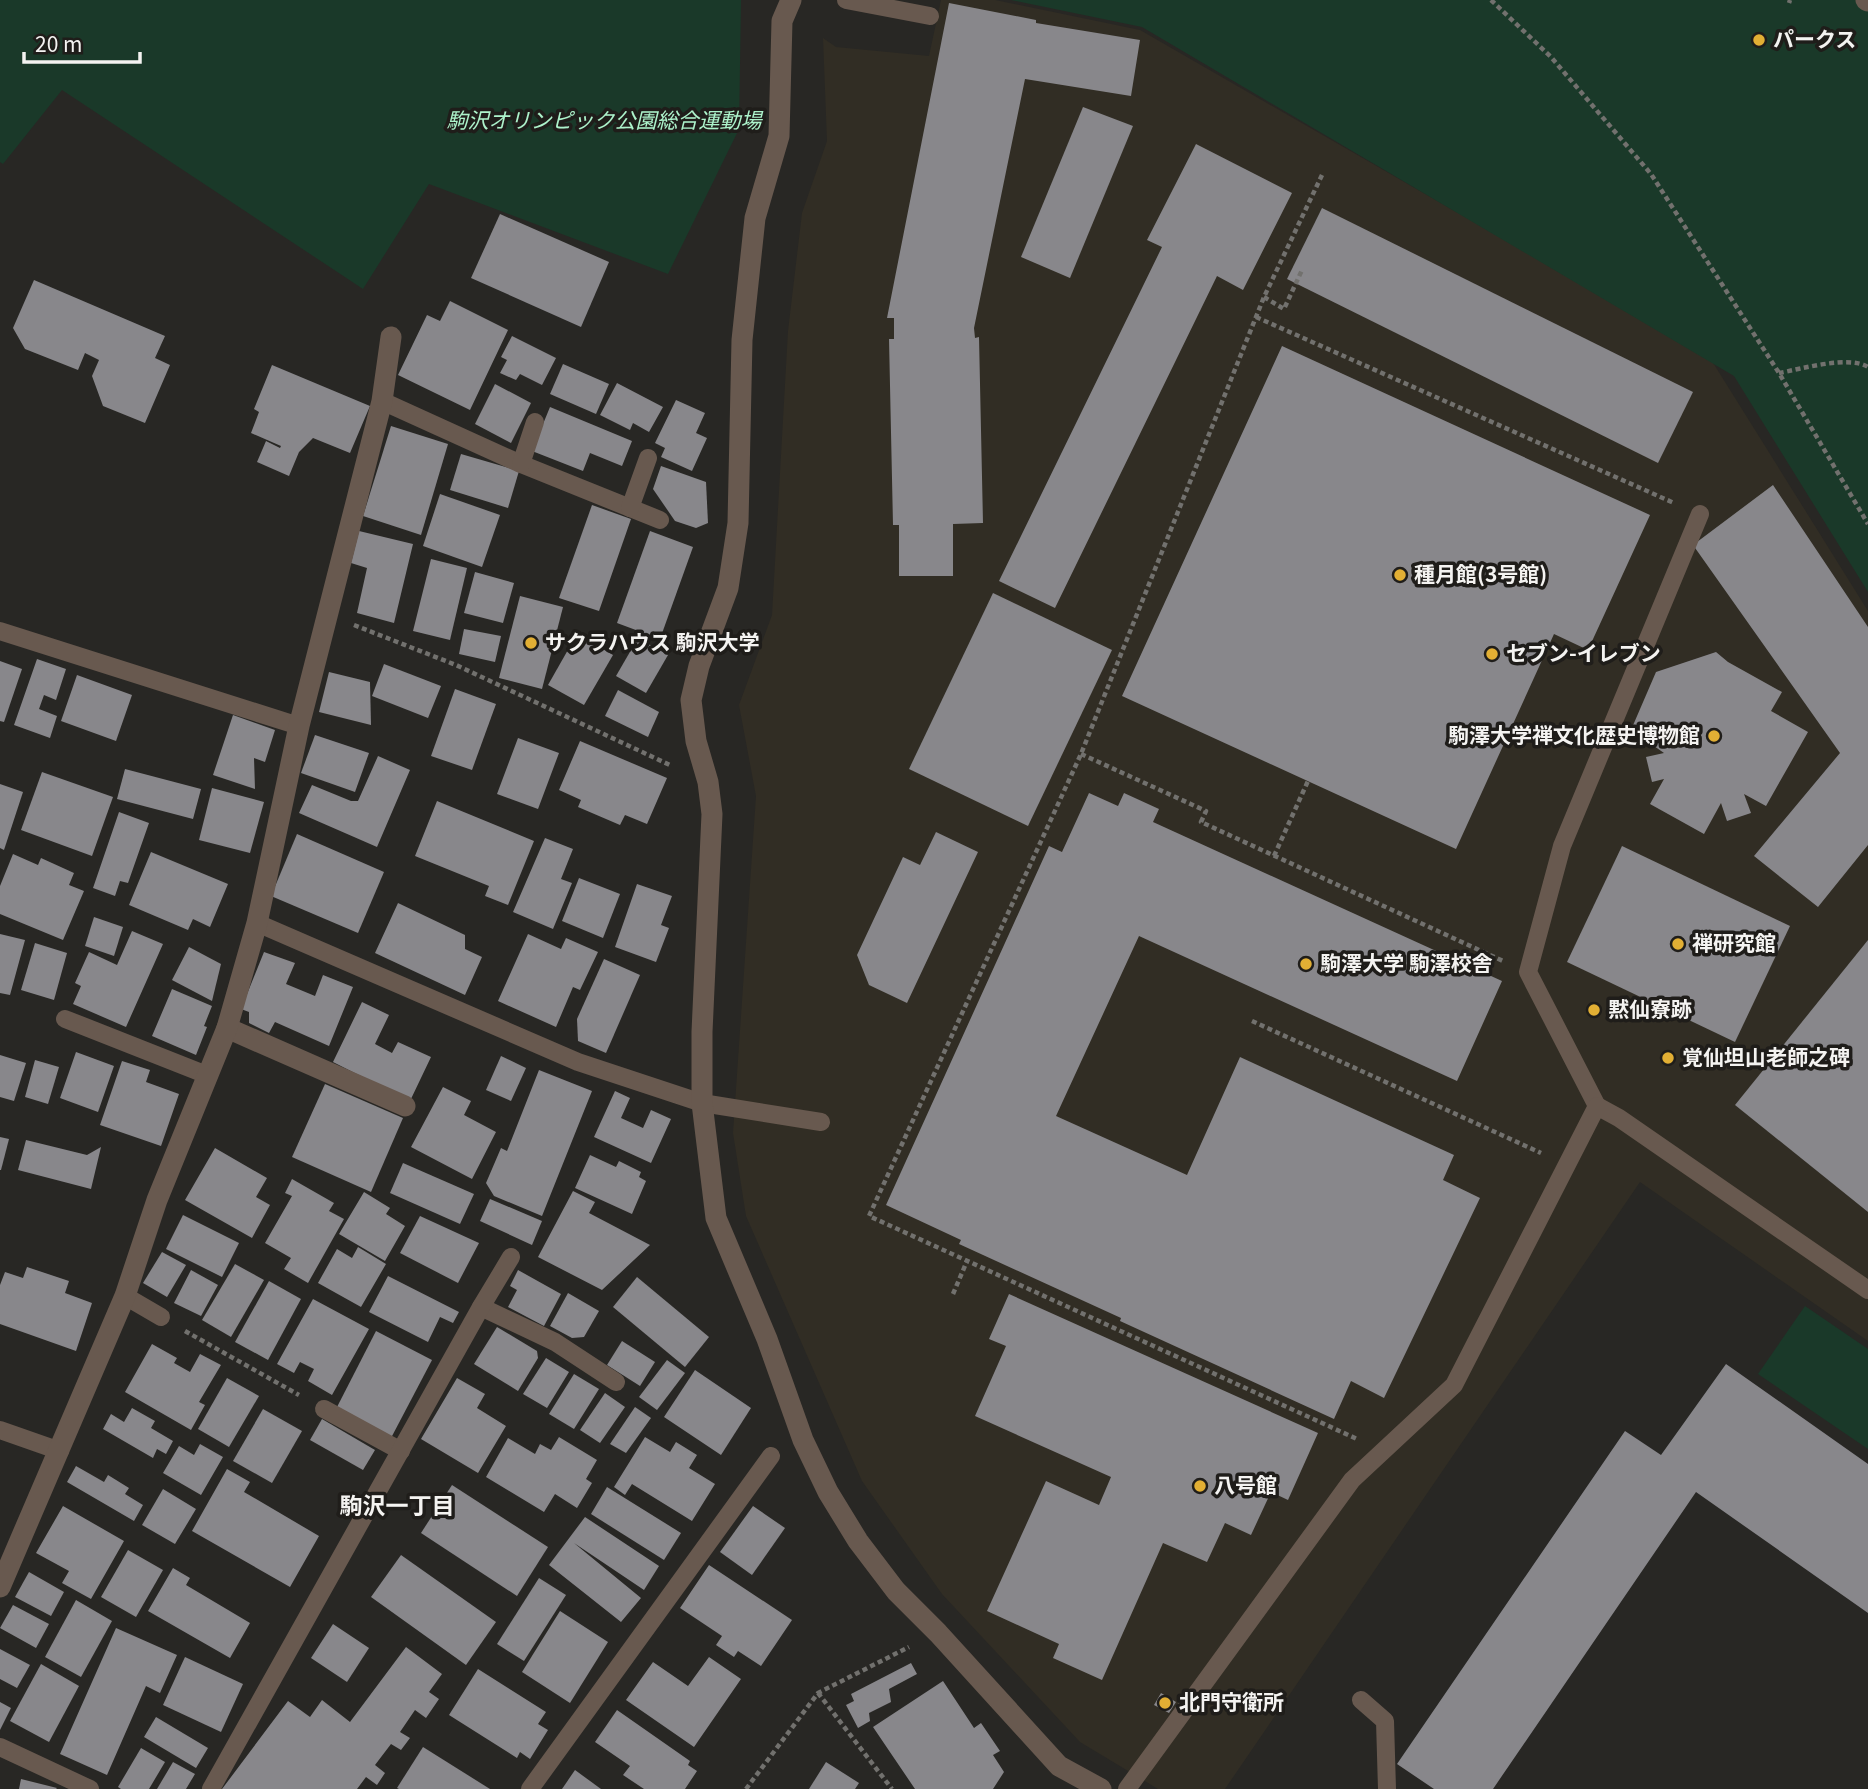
<svg xmlns="http://www.w3.org/2000/svg" width="1868" height="1789" font-family="Georgia,'Noto Sans JP',serif">
  <style>
    .built { fill: #312d24 }
    .green { fill: #1a3929 }
    .building { fill: #88878b }
    .lines { fill: none; stroke-linecap: round; stroke-linejoin: round }
    .path { stroke: #72716e; stroke-width: 4.5; stroke-dasharray: 5 3.5; stroke-linecap: butt }
    .service { stroke: #68594f; stroke-width: 18 }
    .pedestrian { stroke: #68594f; stroke-width: 21 }
    .minor { stroke: #68594f; stroke-width: 21 }
    .tertiary { stroke: #68594f; stroke-width: 21 }
    .poi-dot { fill: #e2af34; stroke: #1f1d1a; stroke-width: 2.5 }
    .labels { text-anchor: middle; stroke-width: 7; stroke-linejoin: round; paint-order: stroke }
    .poi-label { font-size: 21px; font-weight: bold; fill: #f4f3f1; stroke: #1f1d1a; text-anchor: start }
    .park-label { font-size: 21px; font-style: italic; fill: #adf3cb; stroke: #1f1d1a }
    .neighbourhood-label { font-size: 23px; font-weight: bold; fill: #f4f3f1; stroke: #1f1d1a }
  </style>
  <rect width="100%" height="100%" fill="#282724"/>
  <!-- built -->
  <polygon class="built" points="941,0 995,0 1140,30 1710,358 1868,611 1868,1341 1640,1182 1225,1789 1158,1789 1080,1742 942,1594 862,1481 746,1216 733,1133 756,796 739,705 772,615 788,331 802,213 827,141 823,38 836,47 929,56"/>
  <!-- green -->
  <g class="green">
    <polygon points="0,0 741,0 739,129 668,274 429,184 363,289 62,90 3,164 0,162"/>
    <polygon points="1011,0 1868,0 1868,592 1734,376 1142,27"/>
    <polygon points="1805,1306 1868,1349 1868,1449 1758,1374"/>
  </g>
  <!-- building -->
  <g class="building">
    <polygon points="949,3 1036,20 1036,23 1140,40 1131,96 1025,79 974,328 975,338 979,337 983,523 953,524 953,576 899,576 899,525 893,525 889,339 894,339 894,318 887,318"/>
    <polygon points="1083,107 1133,126 1070,278 1021,257"/>
    <polygon points="1196,144 1292,193 1243,290 1217,276 1055,608 999,581 1162,247 1147,240"/>
    <polygon points="1322,208 1693,392 1658,463 1287,279"/>
    <polygon points="500,214 609,262 581,327 471,278"/>
    <polygon points="34,280 165,336 155,358 170,365 145,423 103,406 92,376 99,360 85,353 78,370 25,349 13,328"/>
    <polygon points="450,301 508,330 470,410 398,375 427,315 440,321"/>
    <polygon points="512,336 556,358 542,385 520,374 516,380 500,373 507,360 501,357"/>
    <polygon points="1282,346 1650,515 1588,650 1554,634 1456,849 1122,696"/>
    <polygon points="563,364 609,384 596,414 550,394"/>
    <polygon points="272,365 370,406 350,453 313,438 299,452 289,476 257,462 266,441 280,448 281,446 251,433 259,412 254,409"/>
    <polygon points="617,383 663,407 649,432 633,423 630,430 600,415"/>
    <polygon points="495,384 531,403 511,443 475,424"/>
    <polygon points="676,400 705,413 696,433 707,438 692,471 661,457 665,448 655,443"/>
    <polygon points="550,407 632,441 622,466 590,453 583,471 532,451"/>
    <polygon points="391,426 448,444 421,535 363,516"/>
    <polygon points="461,454 519,471 508,508 450,490"/>
    <polygon points="661,466 706,482 708,523 696,528 675,521 653,489"/>
    <polygon points="1773,485 1868,627 1868,845 1818,907 1754,856 1840,753 1693,545"/>
    <polygon points="440,494 500,515 482,567 423,546"/>
    <polygon points="592,505 631,519 599,611 559,598"/>
    <polygon points="359,531 413,544 394,623 357,613 367,568 351,563"/>
    <polygon points="650,531 693,547 660,639 617,623"/>
    <polygon points="431,559 467,568 450,640 413,631"/>
    <polygon points="475,572 514,583 503,623 464,613"/>
    <polygon points="993,593 1112,650 1028,826 909,769"/>
    <polygon points="520,596 563,607 542,689 499,678"/>
    <polygon points="464,629 501,636 495,662 459,654"/>
    <polygon points="577,634 613,655 584,705 548,685"/>
    <polygon points="638,638 668,655 646,693 616,676"/>
    <polygon points="1716,652 1728,662 1782,692 1771,711 1808,732 1766,806 1744,794 1751,813 1727,821 1721,803 1704,834 1650,804 1664,779 1652,782 1646,757 1664,753 1631,730 1656,672"/>
    <polygon points="37,659 66,669 56,700 44,695 39,709 57,716 50,738 14,725"/>
    <polygon points="0,661 22,669 4,722 0,721"/>
    <polygon points="384,664 441,686 428,718 372,696"/>
    <polygon points="329,672 370,682 371,725 319,712"/>
    <polygon points="77,675 132,695 116,741 61,721"/>
    <polygon points="455,689 496,704 472,770 431,756"/>
    <polygon points="618,690 659,712 648,737 605,716"/>
    <polygon points="233,715 275,730 265,762 254,758 255,789 213,775"/>
    <polygon points="315,735 369,753 355,792 301,773"/>
    <polygon points="518,738 559,753 538,809 497,794"/>
    <polygon points="580,741 667,778 647,824 625,815 620,825 578,807 581,800 559,790"/>
    <polygon points="378,756 410,770 377,847 299,813 312,785 351,801 358,801"/>
    <polygon points="125,769 201,789 193,819 117,799"/>
    <polygon points="42,772 113,797 92,856 21,830"/>
    <polygon points="0,784 23,792 4,850 0,848"/>
    <polygon points="212,788 264,802 250,853 199,840"/>
    <polygon points="1089,793 1118,806 1124,793 1159,809 1153,822 1502,981 1457,1081 1139,936 1056,1116 1187,1175 1240,1057 1454,1155 1443,1180 1480,1198 1384,1398 1351,1381 1334,1419 1120,1321 1121,1318 959,1244 961,1240 886,1205 1049,846 1062,852"/>
    <polygon points="437,801 534,841 508,905 485,896 489,886 415,856"/>
    <polygon points="119,812 149,823 128,883 120,881 115,896 93,888"/>
    <polygon points="936,832 978,852 907,1003 869,985 857,955 903,857 920,865"/>
    <polygon points="297,834 384,872 358,933 271,896"/>
    <polygon points="545,838 573,849 561,879 572,883 553,929 513,912"/>
    <polygon points="1622,846 1790,926 1735,1042 1567,962"/>
    <polygon points="151,852 228,884 210,927 193,919 188,930 129,905"/>
    <polygon points="13,854 38,865 41,858 74,873 69,885 84,891 63,940 0,914 0,886"/>
    <polygon points="579,878 620,894 603,938 562,921"/>
    <polygon points="637,884 672,896 661,925 669,928 656,962 615,947"/>
    <polygon points="398,903 465,935 465,949 482,957 465,995 375,953"/>
    <polygon points="94,917 123,927 114,956 85,946"/>
    <polygon points="132,931 163,944 126,1027 73,1004 81,986 75,983 89,952 117,965"/>
    <polygon points="0,934 25,940 10,995 0,993"/>
    <polygon points="528,934 561,949 566,938 598,952 580,990 573,987 556,1027 498,1001"/>
    <polygon points="1868,940 1868,1212 1735,1105"/>
    <polygon points="35,943 67,953 54,1000 21,990"/>
    <polygon points="189,947 221,964 212,1001 172,980"/>
    <polygon points="264,952 295,963 286,984 315,996 323,975 353,987 329,1046 275,1022 269,1033 249,1023 249,1012 241,1009"/>
    <polygon points="604,959 640,975 606,1053 578,1041 577,1019"/>
    <polygon points="172,989 212,1006 204,1026 207,1027 196,1055 152,1036"/>
    <polygon points="362,1002 389,1015 375,1044 392,1053 398,1042 431,1057 410,1101 333,1062"/>
    <polygon points="76,1052 114,1066 98,1112 60,1098"/>
    <polygon points="0,1055 26,1063 14,1101 0,1097"/>
    <polygon points="501,1056 526,1068 511,1101 486,1090"/>
    <polygon points="35,1060 59,1067 48,1104 25,1097"/>
    <polygon points="122,1061 150,1070 146,1082 179,1094 161,1146 100,1125"/>
    <polygon points="539,1070 592,1091 542,1216 494,1196 486,1183 501,1148 507,1151"/>
    <polygon points="325,1084 403,1118 371,1192 292,1157"/>
    <polygon points="443,1087 471,1101 464,1115 496,1132 472,1179 411,1147"/>
    <polygon points="615,1091 630,1098 621,1118 643,1128 651,1110 671,1119 651,1163 594,1137"/>
    <polygon points="0,1137 9,1139 1,1170 0,1170"/>
    <polygon points="26,1140 87,1155 101,1147 91,1189 18,1170"/>
    <polygon points="215,1148 267,1178 256,1197 270,1205 252,1238 185,1200"/>
    <polygon points="590,1155 616,1167 619,1161 641,1172 639,1177 646,1181 632,1214 575,1188"/>
    <polygon points="403,1163 474,1194 460,1224 390,1193"/>
    <polygon points="292,1179 334,1203 329,1211 344,1219 308,1283 284,1269 291,1258 265,1243 292,1196 285,1193"/>
    <polygon points="573,1191 595,1202 589,1213 650,1245 602,1290 538,1257"/>
    <polygon points="364,1192 390,1208 386,1214 405,1226 385,1261 339,1234"/>
    <polygon points="490,1199 542,1221 532,1245 480,1221"/>
    <polygon points="183,1215 239,1243 222,1277 166,1249"/>
    <polygon points="420,1216 479,1243 458,1283 400,1253"/>
    <polygon points="358,1247 386,1264 361,1307 318,1283 337,1249 352,1258"/>
    <polygon points="162,1252 186,1265 167,1297 143,1283"/>
    <polygon points="235,1264 264,1280 231,1337 202,1320"/>
    <polygon points="27,1267 69,1281 65,1293 92,1303 76,1351 0,1324 0,1285 5,1272 23,1278"/>
    <polygon points="191,1270 218,1285 201,1316 174,1303"/>
    <polygon points="518,1270 561,1294 544,1326 508,1307 517,1290 510,1286"/>
    <polygon points="388,1276 459,1312 453,1323 440,1317 428,1342 369,1312"/>
    <polygon points="637,1277 709,1337 685,1367 613,1307"/>
    <polygon points="269,1281 301,1299 268,1360 235,1342"/>
    <polygon points="568,1293 599,1311 584,1337 572,1338 550,1326"/>
    <polygon points="1009,1294 1318,1433 1288,1500 1271,1492 1251,1535 1225,1523 1207,1562 1163,1543 1102,1680 1053,1658 1059,1644 987,1611 1046,1481 1099,1505 1111,1477 975,1416 1006,1346 989,1339"/>
    <polygon points="313,1299 369,1329 332,1395 308,1381 314,1369 300,1362 294,1373 277,1364"/>
    <polygon points="497,1327 537,1351 538,1358 518,1391 474,1364"/>
    <polygon points="376,1331 432,1360 391,1438 336,1409"/>
    <polygon points="622,1341 655,1362 640,1386 607,1365"/>
    <polygon points="152,1344 177,1358 174,1363 190,1372 200,1354 221,1365 199,1402 205,1405 191,1430 125,1392"/>
    <polygon points="546,1358 569,1372 547,1408 523,1394"/>
    <polygon points="667,1360 685,1373 657,1410 639,1397"/>
    <polygon points="1726,1364 1868,1464 1868,1613 1696,1492 1493,1789 1434,1789 1397,1764 1625,1431 1661,1455"/>
    <polygon points="695,1370 751,1408 721,1455 664,1417"/>
    <polygon points="574,1374 599,1389 574,1429 549,1414"/>
    <polygon points="227,1378 259,1396 229,1447 198,1429"/>
    <polygon points="457,1378 485,1394 477,1408 506,1426 478,1473 421,1439"/>
    <polygon points="605,1393 625,1407 600,1443 580,1430"/>
    <polygon points="635,1407 651,1418 626,1453 610,1444"/>
    <polygon points="132,1408 155,1421 151,1428 173,1441 166,1454 157,1449 153,1458 103,1429 111,1414 124,1422"/>
    <polygon points="263,1409 302,1431 272,1483 233,1461"/>
    <polygon points="322,1419 375,1450 363,1470 310,1440"/>
    <polygon points="559,1437 597,1460 586,1479 592,1483 577,1508 555,1494 544,1512 486,1477 508,1438 535,1454 540,1444 551,1450"/>
    <polygon points="645,1437 670,1452 676,1442 697,1455 689,1468 715,1484 692,1521 632,1484 625,1495 614,1487"/>
    <polygon points="200,1444 223,1457 201,1495 163,1473 179,1446 194,1455"/>
    <polygon points="76,1466 104,1482 108,1475 129,1488 125,1494 143,1505 134,1521 67,1482"/>
    <polygon points="227,1469 250,1482 244,1492 319,1536 290,1587 192,1531"/>
    <polygon points="452,1485 548,1547 517,1596 421,1533"/>
    <polygon points="607,1487 681,1533 664,1560 591,1514"/>
    <polygon points="163,1489 196,1509 175,1544 142,1525"/>
    <polygon points="63,1506 124,1541 91,1599 62,1583 69,1571 36,1553"/>
    <polygon points="753,1506 785,1528 752,1575 720,1552"/>
    <polygon points="585,1517 659,1566 644,1590 574,1543 641,1598 621,1622 549,1565"/>
    <polygon points="128,1550 163,1570 136,1617 101,1597"/>
    <polygon points="401,1555 496,1622 466,1665 371,1597"/>
    <polygon points="709,1565 792,1620 761,1666 738,1651 734,1657 716,1645 722,1636 680,1608"/>
    <polygon points="173,1568 190,1578 186,1585 250,1623 230,1658 148,1611"/>
    <polygon points="29,1572 64,1592 51,1616 15,1597"/>
    <polygon points="539,1578 566,1595 524,1661 497,1644"/>
    <polygon points="76,1600 112,1621 81,1677 45,1657"/>
    <polygon points="13,1605 49,1624 36,1648 0,1628"/>
    <polygon points="560,1611 608,1642 570,1703 522,1672"/>
    <polygon points="333,1624 369,1648 347,1682 311,1658"/>
    <polygon points="116,1628 177,1655 160,1693 146,1686 107,1775 60,1754"/>
    <polygon points="406,1647 442,1674 429,1692 439,1699 426,1718 415,1710 400,1732 410,1738 401,1750 391,1744 375,1765 385,1773 377,1785 366,1777 357,1789 222,1789 288,1701 310,1717 322,1700 350,1722"/>
    <polygon points="0,1649 30,1665 17,1688 0,1679"/>
    <polygon points="185,1657 243,1684 221,1732 163,1705"/>
    <polygon points="709,1657 741,1679 694,1747 626,1700 653,1662 688,1686"/>
    <polygon points="911,1663 917,1674 889,1689 891,1702 869,1713 870,1721 858,1728 846,1705 854,1701 851,1694"/>
    <polygon points="41,1664 79,1686 49,1742 10,1721"/>
    <polygon points="478,1669 546,1712 538,1724 548,1730 530,1759 520,1752 517,1758 449,1715"/>
    <polygon points="943,1681 974,1728 981,1723 1000,1751 993,1755 1004,1772 993,1789 915,1789 873,1727"/>
    <polygon points="1161,1693 1176,1702 1169,1713 1154,1705"/>
    <polygon points="0,1702 11,1708 0,1730"/>
    <polygon points="617,1710 690,1761 688,1765 697,1771 685,1789 644,1789 623,1775 630,1766 595,1742"/>
    <polygon points="156,1717 208,1748 196,1768 144,1737"/>
    <polygon points="423,1747 490,1789 399,1789 397,1788"/>
    <polygon points="141,1748 165,1762 149,1789 121,1789 118,1787"/>
    <polygon points="173,1762 195,1774 186,1789 157,1789"/>
    <polygon points="826,1762 859,1783 855,1789 809,1789"/>
    <polygon points="575,1770 601,1789 562,1789"/>
    <polygon points="21,1779 57,1788 56,1789 19,1789"/>
  </g>
  <g class="lines">
    <!-- path -->
    <g class="path">
      <polyline points="1491,0 1551,57 1651,174 1779,373 1868,524"/>
      <polyline points="1789,3 1790,0"/>
      <polyline points="1322,175 1264,297 1081,754 869,1216 1357,1439"/>
      <polyline points="1264,297 1284,309 1302,270"/>
      <polyline points="1256,317 1674,503"/>
      <path d="M1779,373C1801,369 1849,355 1868,367"/>
      <polyline points="354,625 456,665 672,766"/>
      <polyline points="1081,754 1206,811 1201,822 1503,961"/>
      <polyline points="1274,856 1308,781"/>
      <polyline points="1252,1021 1541,1153"/>
      <polyline points="953,1294 967,1261"/>
      <polyline points="185,1331 299,1395"/>
      <polyline points="818,1693 892,1789"/>
      <polyline points="746,1789 818,1693 909,1647"/>
    </g>
    <!-- service -->
    <g class="service">
      <polyline points="846,0 930,16"/>
      <polyline points="382,401 521,464 660,520"/>
      <polyline points="521,464 535,422"/>
      <polyline points="630,508 648,458"/>
      <polyline points="0,631 299,726"/>
      <polyline points="257,923 578,1062 702,1103 821,1122"/>
      <polyline points="65,1019 207,1075"/>
      <polyline points="1597,1106 1528,972 1562,846 1700,514"/>
      <polyline points="125,1296 161,1317"/>
      <polyline points="481,1307 555,1342 616,1382"/>
      <polyline points="324,1409 401,1451"/>
      <polyline points="0,1430 60,1451"/>
      <polyline points="1361,1700 1385,1721 1387,1789"/>
      <polyline points="0,1747 90,1789"/>
      <polyline points="211,1789 481,1307 511,1257"/>
      <polyline points="530,1789 771,1456"/>
      <polyline points="1127,1789 1352,1480 1454,1385 1597,1106 1619,1118 1868,1290"/>
    </g>
    <!-- pedestrian -->
    <polyline class="pedestrian" points="1866,0 1868,1"/>
    <!-- minor -->
    <g class="minor">
      <polyline points="227,1028 405,1106"/>
      <polyline points="0,1587 125,1296 157,1200 227,1028 257,923 299,726 382,401 391,337"/>
    </g>
    <!-- tertiary -->
    <polyline class="tertiary" points="791,0 782,21 779,136 755,218 742,340 738,523 728,588 699,666 691,700 696,741 708,782 712,814 702,1032 702,1103 716,1218 767,1339 803,1440 828,1492 858,1541 896,1591 938,1633 1059,1766 1101,1789"/>
  </g>
  <!-- markers -->
  <g class="poi-dot">
    <circle cx="1759" cy="40" r="7"/>
    <circle cx="1400" cy="575" r="7"/>
    <circle cx="531" cy="643" r="7"/>
    <circle cx="1492" cy="654" r="7"/>
    <circle cx="1714" cy="736" r="7"/>
    <circle cx="1678" cy="944" r="7"/>
    <circle cx="1306" cy="964" r="7"/>
    <circle cx="1594" cy="1010" r="7"/>
    <circle cx="1668" cy="1058" r="7"/>
    <circle cx="1200" cy="1486" r="7"/>
    <circle cx="1165" cy="1703" r="7"/>
  </g>
  <g class="labels">
    <!-- poi labels -->
    <g class="poi-label">
      <text x="1773" y="47">パークス</text>
      <text x="1414" y="582">種月館(3号館)</text>
      <text x="545" y="650">サクラハウス 駒沢大学</text>
      <text x="1506" y="661">セブン-イレブン</text>
      <text x="1700" y="743" text-anchor="end">駒澤大学禅文化歴史博物館</text>
      <text x="1692" y="951">禅研究館</text>
      <text x="1320" y="971">駒澤大学 駒澤校舎</text>
      <text x="1608" y="1017">黙仙寮跡</text>
      <text x="1682" y="1065">覚仙坦山老師之碑</text>
      <text x="1214" y="1493">八号館</text>
      <text x="1179" y="1710">北門守衛所</text>
    </g>
    <!-- park labels -->
    <g class="park-label">
      <text x="604" y="128">駒沢オリンピック公園総合運動場</text>
    </g>
    <!-- neighbourhood labels -->
    <g class="neighbourhood-label">
      <text x="397" y="1514">駒沢一丁目</text>
    </g>
  </g>
  <!-- scale -->
  <path d="M24 52v10h116v-10" fill="none" stroke="#f4f3f1" stroke-width="3.5"/>
  <text x="35" y="52" font-size="21" fill="#f4f3f1" stroke="#1f1d1a" stroke-width="5" paint-order="stroke">20 m</text>
</svg>
